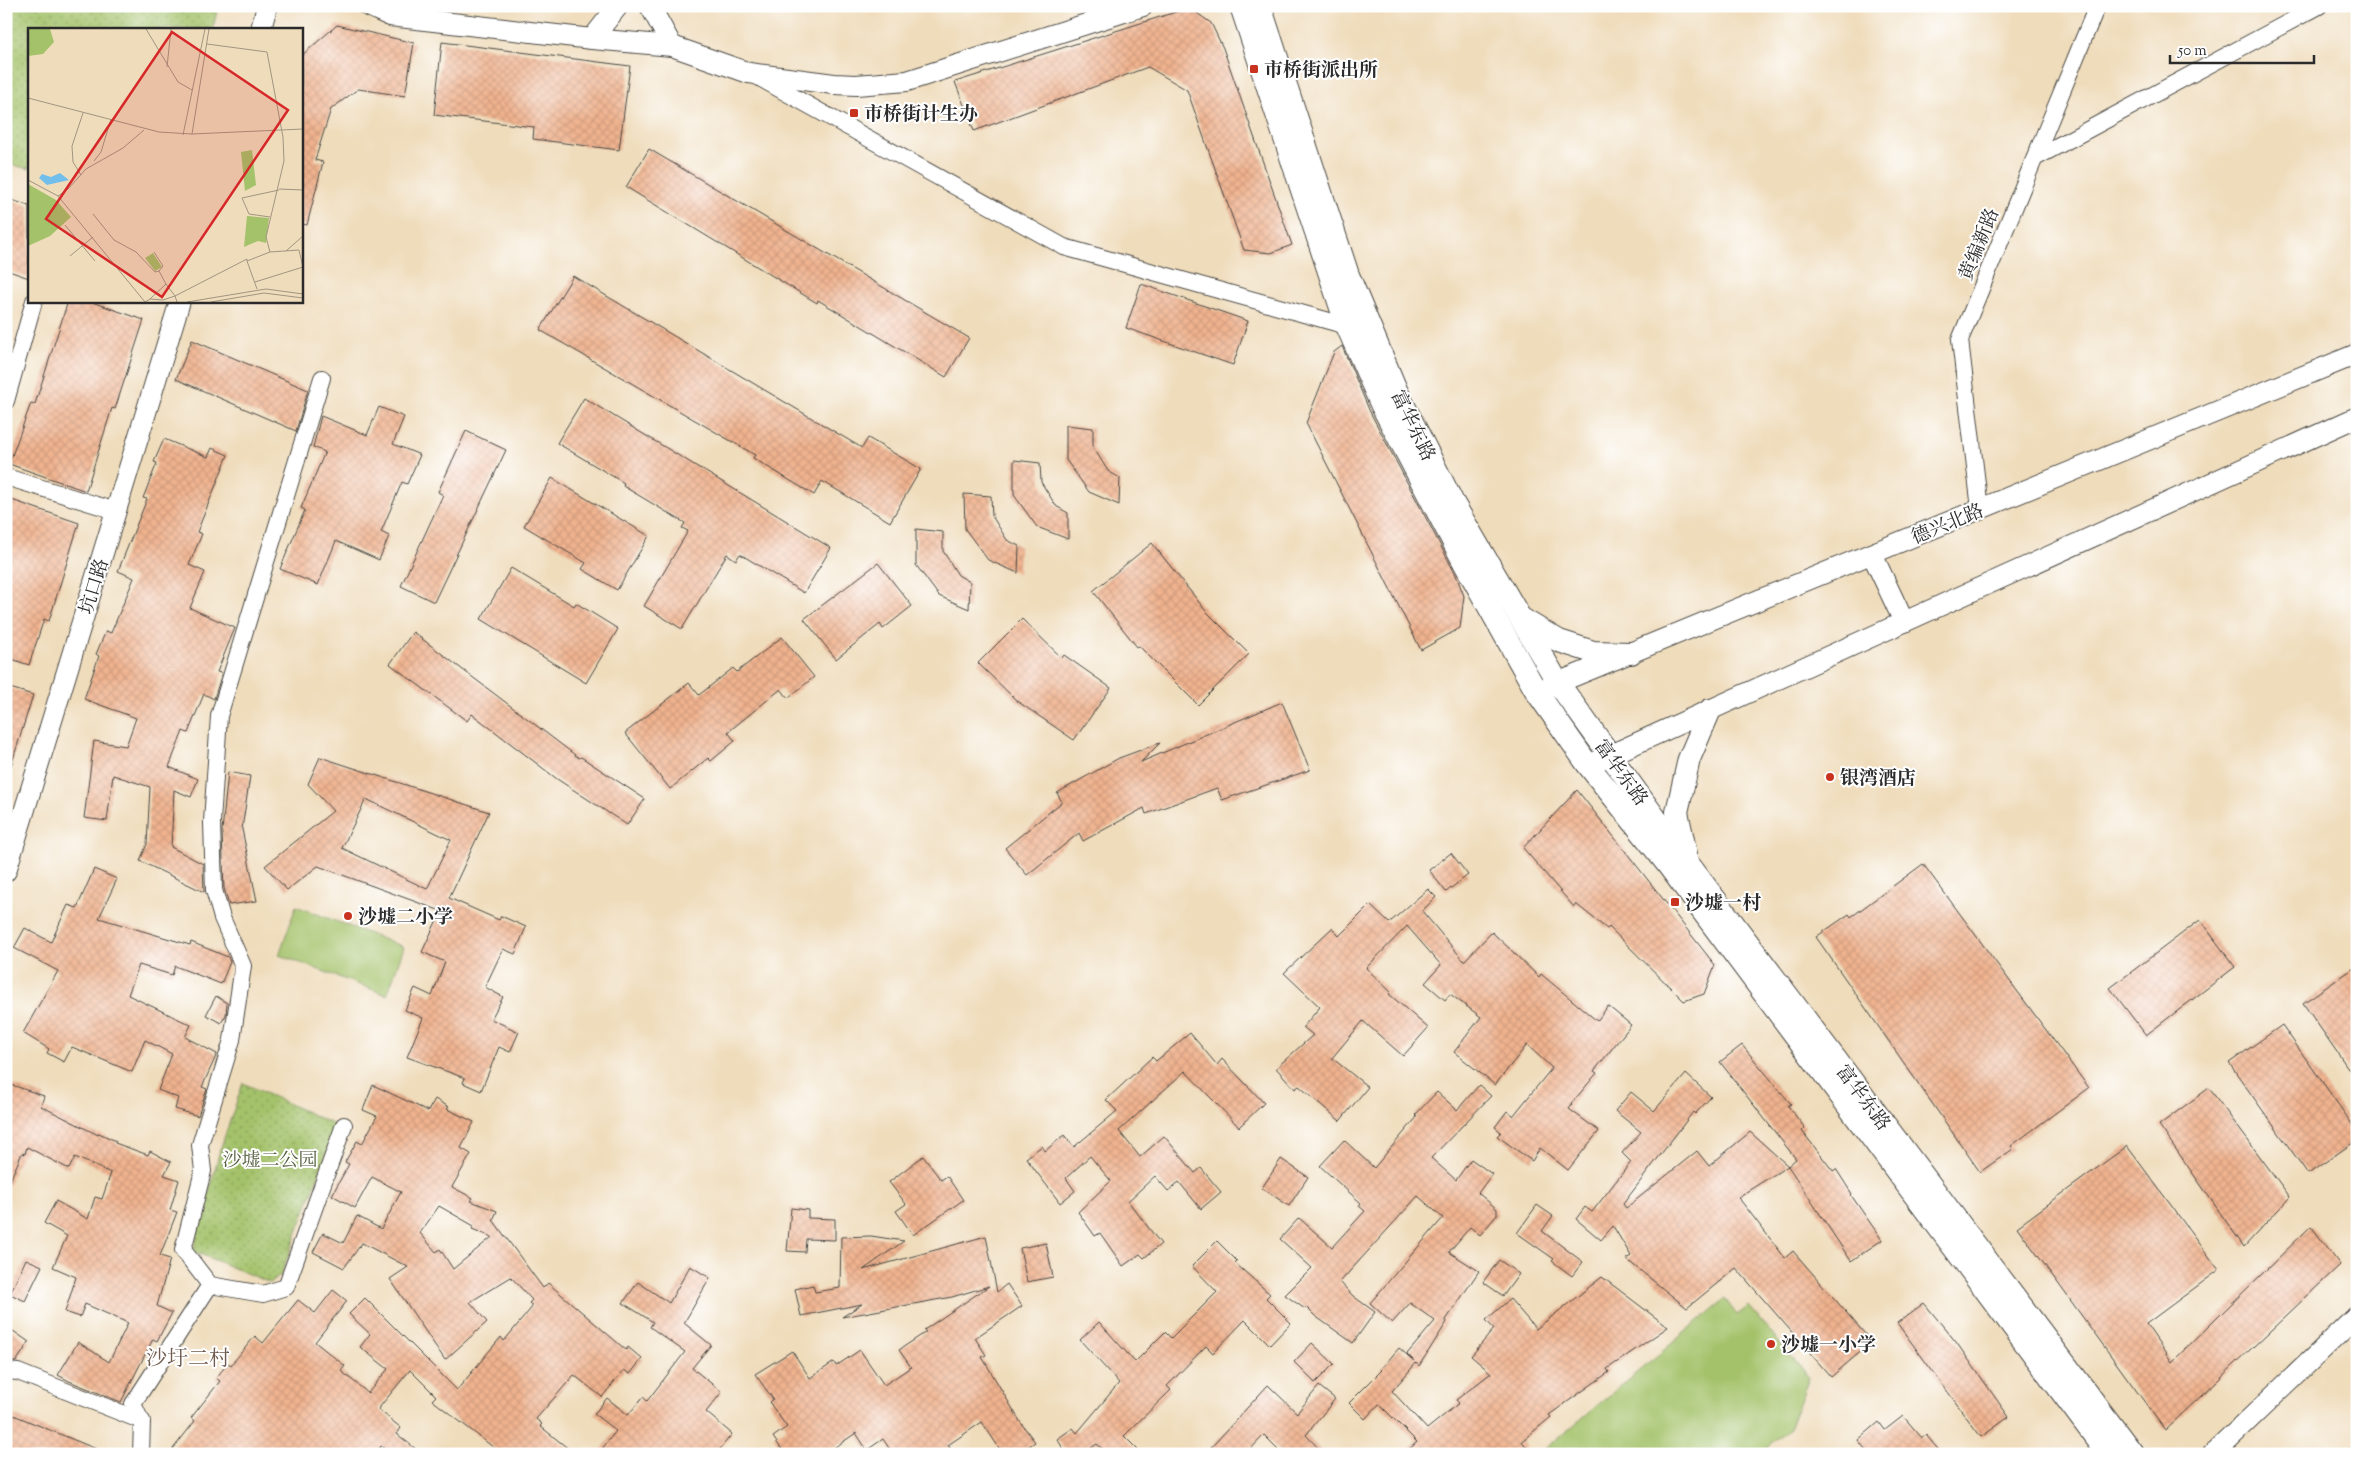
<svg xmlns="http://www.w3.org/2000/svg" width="2363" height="1460" font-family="'Sorts Mill Goudy','Noto Serif SC',serif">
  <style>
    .grass { fill: #a4c26a; stroke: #68764a }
    .park { fill: url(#park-dots); stroke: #68764a }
    .building { fill: url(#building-cross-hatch); fill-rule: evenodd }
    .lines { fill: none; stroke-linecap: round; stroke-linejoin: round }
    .minor-casing { stroke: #484641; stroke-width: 18 }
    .tertiary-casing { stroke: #484641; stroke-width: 22 }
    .secondary-casing { stroke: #484641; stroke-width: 24 }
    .minor { stroke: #fff; stroke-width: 16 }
    .tertiary { stroke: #fff; stroke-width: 20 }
    .secondary { stroke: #fff; stroke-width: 22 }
    .poi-dot { fill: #c8321e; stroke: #fff; stroke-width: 2 }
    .labels { text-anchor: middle; stroke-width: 4; stroke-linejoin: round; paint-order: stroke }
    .poi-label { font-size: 19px; font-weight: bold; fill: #2b2b2b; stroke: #fff; text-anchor: start }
    .street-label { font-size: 19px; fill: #2b2b2b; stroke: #fff }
    .park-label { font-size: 19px; fill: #556041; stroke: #fff }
    .quarter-label { font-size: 21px; fill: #705b4e; stroke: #fff }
    .inset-road { fill: none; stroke: #a19581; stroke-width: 1 }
    .view { fill: #d62828; fill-opacity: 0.15; stroke: #d62828; stroke-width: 2.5 }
    .inset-edge { fill: none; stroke: #2b2b2b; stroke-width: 2.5 }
  </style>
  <defs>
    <pattern id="park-dots" width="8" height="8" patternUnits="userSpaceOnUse" patternTransform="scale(1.25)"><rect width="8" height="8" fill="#a4c26a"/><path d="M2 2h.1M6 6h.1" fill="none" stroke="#869e57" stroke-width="1.8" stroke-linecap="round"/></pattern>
    <pattern id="building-cross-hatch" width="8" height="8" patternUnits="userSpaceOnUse" patternTransform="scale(1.25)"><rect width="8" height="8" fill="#f0b38f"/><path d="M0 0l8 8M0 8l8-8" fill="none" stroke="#ce9a7c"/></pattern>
  </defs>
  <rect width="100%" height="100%" fill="#fff"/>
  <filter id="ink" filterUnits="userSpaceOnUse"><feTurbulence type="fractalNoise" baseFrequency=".02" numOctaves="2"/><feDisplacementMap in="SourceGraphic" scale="10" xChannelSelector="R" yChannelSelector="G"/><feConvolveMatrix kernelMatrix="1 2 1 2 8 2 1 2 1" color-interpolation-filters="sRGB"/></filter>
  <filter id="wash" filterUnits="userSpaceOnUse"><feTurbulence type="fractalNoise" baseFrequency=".0096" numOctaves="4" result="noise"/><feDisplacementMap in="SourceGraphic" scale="20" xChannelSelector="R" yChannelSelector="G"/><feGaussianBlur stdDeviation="1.12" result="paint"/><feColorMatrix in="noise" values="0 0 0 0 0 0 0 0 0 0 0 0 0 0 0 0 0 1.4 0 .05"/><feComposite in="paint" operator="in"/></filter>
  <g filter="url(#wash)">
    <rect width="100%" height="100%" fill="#efdcbb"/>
    <!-- grass -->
    <g class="grass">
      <polygon points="296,906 404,947 387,995 279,955"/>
      <polygon points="1725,1299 1737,1315 1749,1306 1809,1378 1789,1429 1759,1454 1539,1454"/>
    </g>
    <!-- park -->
    <g class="park">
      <polygon points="6,6 218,6 213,29 29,29 29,169 6,163"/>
      <polygon points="243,1083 337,1126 281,1275 270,1283 193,1251 220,1150"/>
    </g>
    <g id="blocks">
      <!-- building -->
      <g class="building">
        <polygon points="1185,9 1194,11 1211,23 1223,48 1292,245 1271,253 1244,250 1187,90 1148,67 974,131 955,82"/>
        <polygon points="337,25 414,43 405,96 358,89 331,109 315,160 323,162 307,225 301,224 301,56"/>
        <polygon points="442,42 630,66 619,150 533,139 534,127 434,115"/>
        <polygon points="649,149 969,338 946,377 818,300 817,303 626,187"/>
        <polygon points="6,198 29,206 29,278 6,270"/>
        <polygon points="573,276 862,448 868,438 921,469 890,522 822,481 814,495 753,458 755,455 540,330"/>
        <polygon points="1141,284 1248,321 1233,365 1126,328"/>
        <polygon points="68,301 89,301 144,320 115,409 112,408 86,491 9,464 31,403 35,404"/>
        <polygon points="192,340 308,390 296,431 176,379"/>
        <polygon points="1342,346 1370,412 1456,575 1464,596 1460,628 1421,650 1306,423 1334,352"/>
        <polygon points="584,398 831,548 804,593 740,554 736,560 727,554 682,629 644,606 688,531 682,528 685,523 623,486 624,483 557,443"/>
        <polygon points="379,407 404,417 393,444 420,455 407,484 402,482 381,532 389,536 379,560 336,541 318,585 280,569 305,510 301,508 325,452 313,447 321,416 367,435"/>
        <polygon points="1066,425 1093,428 1093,447 1108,471 1120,478 1119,505 1089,492 1066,460"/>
        <polygon points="466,431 506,450 434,602 401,586 443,495 438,492"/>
        <polygon points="164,439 208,457 212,448 228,455 197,532 202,534 189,565 205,572 190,608 235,628 217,672 222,673 214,699 204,694 188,733 183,731 169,767 198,779 191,797 174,790 171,847 203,864 204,892 140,861 147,844 150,787 113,775 107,821 84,818 94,741 126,746 136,718 84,699 99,656 96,654 106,631 111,633 134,578 118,571 147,499 143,498 157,463 154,462"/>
        <polygon points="1014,460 1040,463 1041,482 1056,506 1068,513 1068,539 1037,527 1014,495"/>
        <polygon points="552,478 649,536 617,590 582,569 586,563 524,526"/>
        <polygon points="964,494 991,496 992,516 1007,540 1019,546 1018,573 988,560 965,529"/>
        <polygon points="6,498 79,523 49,621 44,619 29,665 6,657"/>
        <polygon points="916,529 943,532 943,551 958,575 970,582 969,609 939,596 916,565"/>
        <polygon points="1152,543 1206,611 1249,654 1198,705 1139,646 1137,647 1093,591"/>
        <polygon points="878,563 912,606 883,629 880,624 836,659 804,619"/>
        <polygon points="511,568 574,606 576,603 618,629 586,683 481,619"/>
        <polygon points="1022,619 1062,658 1064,655 1111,688 1074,740 1017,701 978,663"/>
        <polygon points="413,632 579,758 581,757 645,799 627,825 557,779 472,714 467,721 390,664"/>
        <polygon points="782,637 814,677 788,698 781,689 728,732 735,741 711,761 708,758 670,789 625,733 689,683 699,695 733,668 737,672"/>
        <polygon points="10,688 33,695 10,769 6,768 6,701"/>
        <polygon points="1282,702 1310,770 1222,800 1217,788 1146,814 1144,808 1083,841 1079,833 1027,875 1005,848 1062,802 1057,793 1119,758 1160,743 1141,762"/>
        <path d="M320,757L489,812L449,898L499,920L501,916L526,927L515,954L503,949L485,987L503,997L491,1019L519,1032L510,1052L499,1047L481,1091L463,1083L465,1078L407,1057L423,1018L405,1010L415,988L432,996L445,962L422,952L441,911L318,866L287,890L265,866L333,811L308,784ZM366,799L451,840L427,889L342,848Z"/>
        <polygon points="228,772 250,776 242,829 257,901 229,905 224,888 222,831"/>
        <polygon points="1577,790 1715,965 1704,994 1684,1001 1609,927 1607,929 1576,904 1574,907 1523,848"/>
        <polygon points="1451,853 1468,875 1446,892 1429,870"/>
        <polygon points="1923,864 2089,1088 2011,1146 2013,1149 1980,1172 1816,937 1849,914 1851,917"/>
        <polygon points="94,869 117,879 99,918 190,945 191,942 228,957 230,962 221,984 175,966 172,975 139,965 128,995 191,1025 185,1037 217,1054 202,1087 207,1089 198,1116 175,1109 178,1098 158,1090 172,1054 145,1040 132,1072 72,1047 64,1062 47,1053 49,1049 23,1033 58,971 14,948 25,928 51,942 68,905 77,908"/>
        <polygon points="1428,889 1436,897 1422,911 1464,961 1492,932 1539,977 1541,974 1597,1021 1608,1006 1631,1025 1594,1071 1597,1073 1571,1104 1572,1105 1569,1109 1599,1131 1568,1170 1540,1148 1532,1161 1497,1136 1501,1132 1495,1127 1507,1111 1513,1116 1552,1068 1527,1045 1495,1085 1454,1052 1481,1017 1450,994 1445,1000 1425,983 1441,965 1407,926 1366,968 1391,992 1389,994 1428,1028 1403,1056 1363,1021 1332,1058 1368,1087 1340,1121 1299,1086 1295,1089 1276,1068 1313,1035 1303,1027 1320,1007 1284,973 1332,928 1339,936 1370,905 1389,923"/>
        <polygon points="2200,920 2235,967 2146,1035 2110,988"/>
        <polygon points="2357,966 2357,1081 2303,1003"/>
        <polygon points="216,996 227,1003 226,1015 221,1023 206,1015"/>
        <polygon points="2282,1025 2357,1131 2357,1140 2308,1174 2229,1063"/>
        <polygon points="1190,1033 1217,1065 1222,1059 1264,1103 1239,1127 1185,1071 1119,1131 1140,1157 1164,1136 1195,1173 1201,1168 1221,1192 1201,1209 1179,1182 1168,1191 1155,1176 1128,1201 1161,1244 1144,1258 1140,1254 1123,1266 1100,1233 1095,1236 1078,1212 1111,1181 1090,1156 1066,1178 1075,1191 1060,1203 1026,1158 1042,1146 1045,1151 1064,1135 1074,1147 1117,1111 1106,1100 1152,1057 1156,1061"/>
        <polygon points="1742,1045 1791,1104 1788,1106 1805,1128 1802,1131 1833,1171 1836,1169 1852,1194 1851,1195 1882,1240 1851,1261 1788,1166 1796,1159 1720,1062"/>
        <polygon points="1686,1074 1711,1097 1695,1114 1693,1112 1623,1204 1626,1208 1697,1151 1709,1166 1750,1132 1788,1166 1738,1197 1785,1258 1793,1251 1872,1342 1831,1377 1736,1268 1687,1308 1626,1259 1631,1256 1613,1226 1601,1240 1576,1219 1585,1207 1592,1212 1631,1162 1622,1153 1641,1132 1615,1111 1631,1092 1654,1111"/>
        <polygon points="6,1083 44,1096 41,1106 98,1135 99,1133 116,1141 115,1143 148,1155 150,1151 171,1162 164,1175 179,1180 170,1210 177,1212 160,1256 170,1259 157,1306 172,1313 157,1341 153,1339 121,1402 69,1381 58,1375 78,1342 109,1362 128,1323 85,1304 80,1317 65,1312 76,1277 53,1267 67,1236 44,1223 56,1201 88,1219 95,1197 102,1199 111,1173 75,1157 69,1169 27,1147 25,1154 22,1153 6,1190"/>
        <path d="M373,1085L428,1111L435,1099L449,1107L447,1109L474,1122L461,1148L471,1154L452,1187L473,1198L471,1201L497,1211L493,1220L543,1288L548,1283L626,1350L628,1347L642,1359L630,1374L624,1370L602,1397L574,1375L536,1419L542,1424L540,1426L575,1454H502L432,1400L436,1396L410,1370L378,1409L401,1428L397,1434L422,1454H390L381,1446L375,1454H169L195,1421L191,1418L220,1381L216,1378L228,1363L231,1365L255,1336L263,1343L298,1300L315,1313L333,1290L347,1301L315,1342L345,1366L341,1371L368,1393L388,1369L360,1347L370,1334L349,1314L365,1298L457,1390L501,1337L504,1341L533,1306L529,1303L532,1300L511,1277L470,1302L487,1322L445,1360L390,1279L408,1267L362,1243L344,1268L313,1252L323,1233L343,1243L357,1216L381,1229L401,1192L372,1177L355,1208L332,1195L349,1164L345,1162L357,1141L362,1144L377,1116L363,1110ZM439,1206L474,1226L472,1229L492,1237L453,1269L440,1249L436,1252L420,1233Z"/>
        <polygon points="1479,1085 1491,1096 1431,1158 1456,1180 1471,1159 1492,1174 1478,1193 1497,1209 1497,1215 1480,1235 1470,1227 1449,1252 1479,1271 1446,1320 1447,1322 1419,1366 1416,1363 1392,1391 1427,1429 1459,1403 1456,1400 1491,1373 1471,1356 1494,1329 1486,1320 1510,1299 1536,1329 1602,1277 1668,1327 1607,1369 1609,1372 1549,1415 1551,1417 1522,1441 1527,1448 1519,1454 1404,1454 1417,1442 1379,1404 1365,1419 1349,1403 1382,1370 1381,1369 1399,1348 1414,1361 1407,1354 1435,1321 1410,1303 1392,1323 1370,1303 1443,1218 1418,1196 1340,1282 1353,1296 1375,1312 1353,1343 1315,1316 1306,1307 1305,1309 1285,1295 1312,1268 1280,1239 1299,1218 1332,1247 1365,1211 1359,1206 1361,1203 1320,1166 1344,1140 1374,1168 1417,1117 1415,1115 1437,1092 1457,1110"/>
        <polygon points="2209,1088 2290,1197 2244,1247 2159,1125"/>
        <polygon points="2127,1146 2219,1270 2146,1324 2172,1362 2311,1226 2340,1265 2165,1430 2017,1227"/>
        <polygon points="923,1156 941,1180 947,1176 963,1200 913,1235 896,1211 906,1204 889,1182"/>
        <polygon points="1281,1159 1308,1177 1289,1206 1262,1188"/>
        <polygon points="1537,1205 1553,1216 1542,1231 1583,1262 1572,1276 1552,1261 1554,1259 1517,1233"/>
        <polygon points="791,1208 808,1210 808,1218 835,1219 835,1240 806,1239 805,1252 787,1251"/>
        <polygon points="871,1236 904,1241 863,1270 986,1236 997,1292 1007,1284 1022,1306 975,1338 986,1355 982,1357 1021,1423 1035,1442 1018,1454 1003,1454 982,1422 948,1445 954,1454 893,1454 883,1439 867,1450 856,1433 825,1454 785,1454 773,1437 787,1427 769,1402 773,1399 755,1374 792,1351 810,1378 834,1362 836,1366 860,1350 884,1385 911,1367 899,1350 926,1332 924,1330 989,1286 952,1297 842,1317 862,1304 801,1316 795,1289 813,1285 815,1292 840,1288 841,1237"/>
        <polygon points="1217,1241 1237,1261 1235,1263 1270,1294 1266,1298 1291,1323 1270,1345 1245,1320 1213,1353 1206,1346 1167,1386 1171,1390 1124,1436 1142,1454 1108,1454 1097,1444 1082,1454 1067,1454 1057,1439 1073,1428 1077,1433 1119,1383 1080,1340 1099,1322 1135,1362 1165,1332 1171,1338 1217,1292 1192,1266"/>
        <polygon points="1046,1243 1053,1277 1027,1282 1020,1248"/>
        <polygon points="26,1259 42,1266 25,1301 10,1294"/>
        <polygon points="1499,1260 1519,1274 1503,1296 1483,1282"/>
        <polygon points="690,1266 710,1278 684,1323 711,1345 692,1368 722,1392 706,1412 732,1434 716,1454 598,1454 616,1431 594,1414 607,1398 628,1415 643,1397 647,1401 685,1352 650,1327 653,1322 623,1303 638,1282 669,1303"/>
        <polygon points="1924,1303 1956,1342 2009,1417 1981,1437 1897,1323"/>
        <polygon points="6,1326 29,1342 16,1362 6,1361"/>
        <polygon points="1312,1343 1334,1364 1315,1383 1294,1362"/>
        <polygon points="1268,1385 1297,1413 1319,1386 1335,1399 1306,1435 1324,1454 1283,1454 1264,1435 1246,1454 1205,1454"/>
        <polygon points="11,1414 106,1453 106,1454 6,1454 6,1427"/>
        <polygon points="1903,1416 1922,1438 1926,1435 1942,1454 1869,1454 1858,1440 1879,1422 1885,1430"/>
      </g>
    </g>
  </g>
  <g filter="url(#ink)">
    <use href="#blocks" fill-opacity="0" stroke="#484641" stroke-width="1"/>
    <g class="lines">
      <!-- minor casing -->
      <g class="minor-casing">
        <g id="minor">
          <polyline points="756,76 1064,247 1347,326"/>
          <polyline points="2035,158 2319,6"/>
          <polyline points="6,401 34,301"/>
          <polyline points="6,477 116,511"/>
          <polyline points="1980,509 1960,340 2097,6"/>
          <polyline points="210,1285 183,1250 203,1171 200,1145 232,1040 243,966 222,918 214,890 212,822 219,716 322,378"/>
          <polyline points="6,1371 18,1372 142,1421 141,1454"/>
          <polyline points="141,1421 133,1404 210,1285 263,1294 286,1287 344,1125"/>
        </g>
      </g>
      <!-- tertiary casing -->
      <g class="tertiary-casing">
        <g id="tertiary">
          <polyline points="368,6 390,16 592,39 672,46 749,73 834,84 856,85 907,81 1143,6"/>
          <polyline points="650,6 672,46"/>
          <polyline points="261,29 267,6"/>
          <polyline points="592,39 618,6"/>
          <polyline points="1872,554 1904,622"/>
          <polyline points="1545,688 2357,354"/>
          <polyline points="1597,761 2357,417"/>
          <polyline points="6,871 180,301"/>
          <polyline points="2213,1454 2357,1316"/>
        </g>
      </g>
      <!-- secondary casing -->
      <g class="secondary-casing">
        <g id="secondary">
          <polyline points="1241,6 1347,326 1382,406 1466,566 1536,691 1588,765 1668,865 2108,1454"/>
          <polyline points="1260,6 1348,275 1397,392 1452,501 1558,683 1687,862 2133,1454"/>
          <polyline points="1522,619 1559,641 1593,652 1631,653"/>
          <polyline points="1686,854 1677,812 1689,759 1710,710"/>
        </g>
      </g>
      <!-- minor -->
      <use href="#minor" class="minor"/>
      <!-- tertiary -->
      <use href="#tertiary" class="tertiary"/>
      <!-- secondary -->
      <use href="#secondary" class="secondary"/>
    </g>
  </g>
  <!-- markers -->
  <g class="poi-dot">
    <rect x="1249" y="64" width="10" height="10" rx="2.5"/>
    <rect x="849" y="108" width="10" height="10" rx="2.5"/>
    <circle cx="1830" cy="777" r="5"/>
    <rect x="1670" y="897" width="10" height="10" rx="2.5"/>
    <circle cx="348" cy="916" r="5"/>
    <circle cx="1771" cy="1344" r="5"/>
  </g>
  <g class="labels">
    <!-- poi labels -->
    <g class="poi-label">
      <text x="1264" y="76">市桥街派出所</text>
      <text x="864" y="120">市桥街计生办</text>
      <text x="1840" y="784">银湾酒店</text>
      <text x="1685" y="909">沙墟一村</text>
      <text x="358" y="923">沙墟二小学</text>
      <text x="1781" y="1351">沙墟一小学</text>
    </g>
    <!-- street labels -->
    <g class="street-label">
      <text transform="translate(1978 244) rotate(-68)" y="7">黄编新路</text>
      <text transform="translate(1414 425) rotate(64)" y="7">富华东路</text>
      <text transform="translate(1947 523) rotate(-22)" y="7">德兴北路</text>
      <text transform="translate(93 586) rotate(-73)" y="7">坑口路</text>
      <text transform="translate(1622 772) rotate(54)" y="7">富华东路</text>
      <text transform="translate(1864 1097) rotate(53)" y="7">富华东路</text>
    </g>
    <!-- park labels -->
    <g class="park-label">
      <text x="270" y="1166">沙墟二公园</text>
    </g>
    <!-- quarter labels -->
    <g class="quarter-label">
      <text x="188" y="1365">沙圩二村</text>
    </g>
  </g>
  <!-- overview -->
  <g transform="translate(28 28)">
    <rect width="275" height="275" fill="#efdcbb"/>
    <path d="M224,122L228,157L217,163L213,124Z" fill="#a4c26a"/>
    <path d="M0,1H22L26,14L15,26L0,28ZM0,156L28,172L43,189L22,208L0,218ZM219,188L241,190L238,215L230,213L216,219ZM125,225L134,239L127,243L117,230Z" fill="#a4c26a"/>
    <path d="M32,145L41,152L19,157L11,150L14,146L23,149Z" fill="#72bfec"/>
    <path class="inset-road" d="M118,1L150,54L164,62M179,16L239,24L255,109L256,133L238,209L242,224L219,233L229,261M139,39L143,1M0,70L131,104L164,106L275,101M164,106L181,1M155,107L177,1M66,133L73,124L83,91M53,147L45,134L44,118L55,85M0,152L30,168L117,274M251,161L275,162M30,168L40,161L58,141L95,120L116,102M65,186L86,212L108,224L127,244L131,243M242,189L221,186L214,170L251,162M37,197L67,233M258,223L275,208M126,224L135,238L131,243L138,256M242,224L271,222L275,239M42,228L65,209M227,254L275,239M117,274L122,271L135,272L147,268L138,256L122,271M149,274L147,268L219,231V233M159,274L238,261L275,266M183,274L236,265L275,270"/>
    <path class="view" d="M144,4L260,82L134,269L18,191Z"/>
    <rect width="275" height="275" class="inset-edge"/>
  </g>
  <!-- margin -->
  <rect width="2363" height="1460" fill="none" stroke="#fff" stroke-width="25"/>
  <!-- scale -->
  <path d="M2170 55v8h144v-8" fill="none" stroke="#2b2b2b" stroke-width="2.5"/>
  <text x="2178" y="55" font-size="15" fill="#2b2b2b" stroke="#ffffff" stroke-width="4" paint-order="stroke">50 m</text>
</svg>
